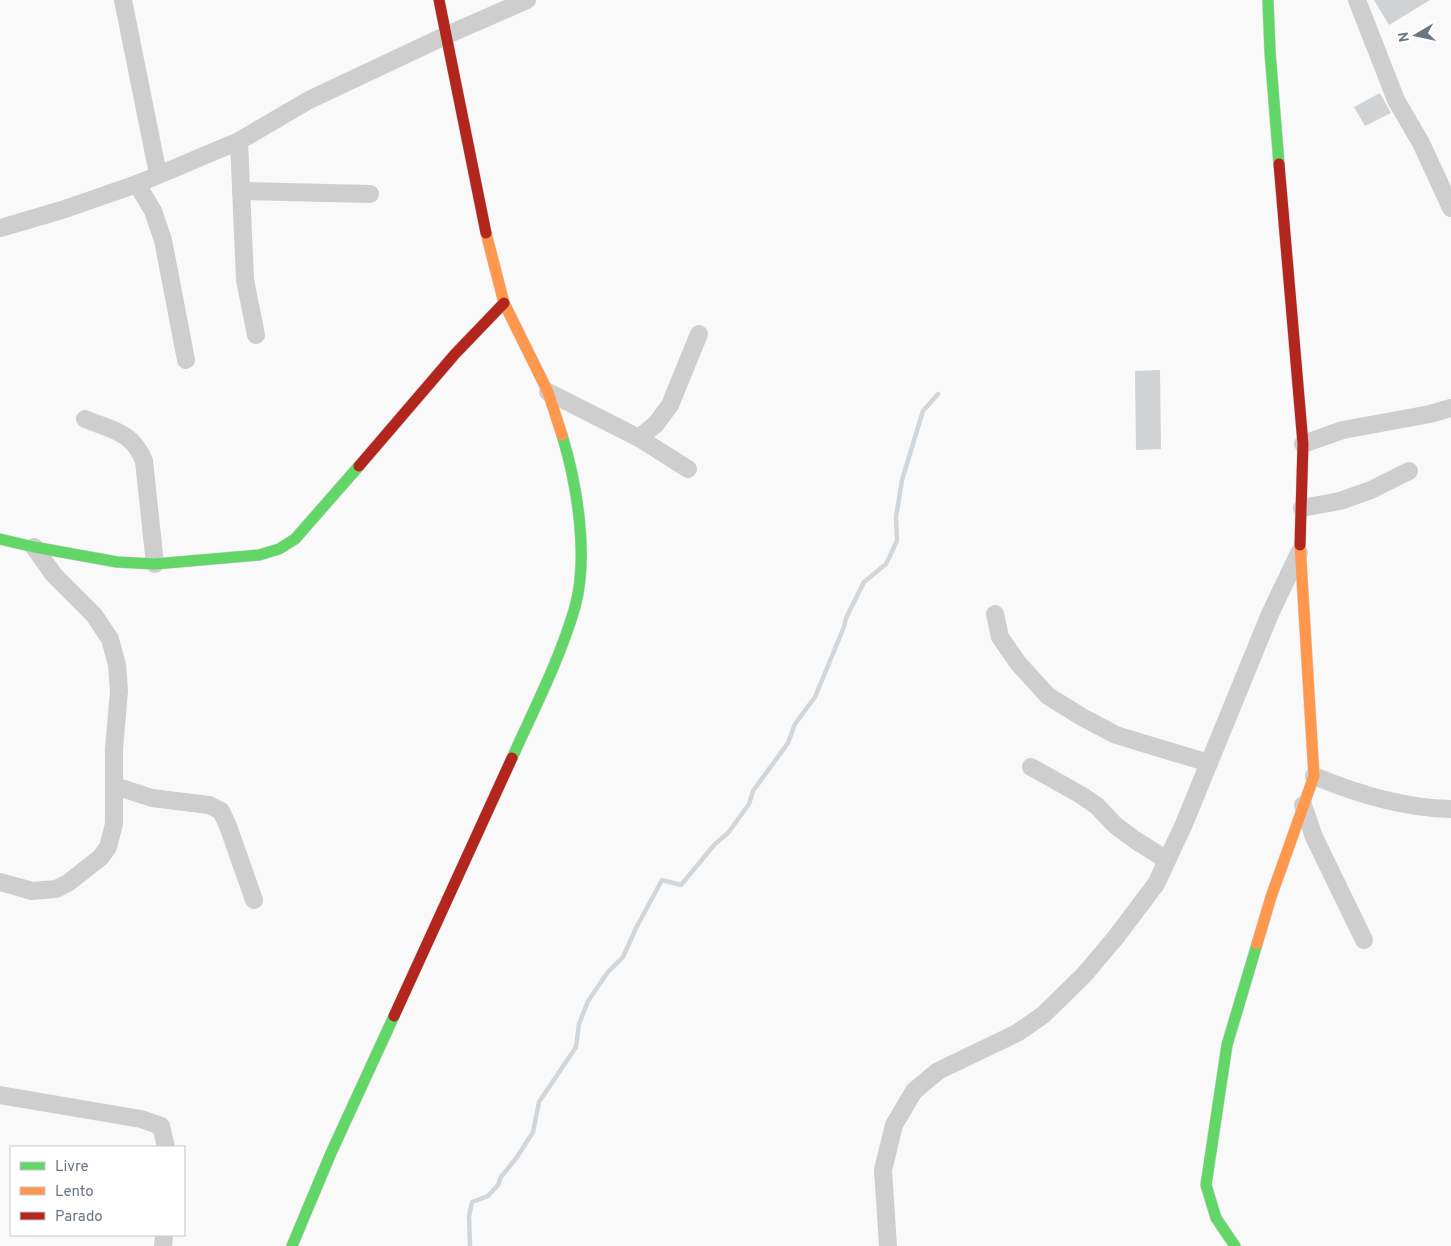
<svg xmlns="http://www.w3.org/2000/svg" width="1451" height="1246" font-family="Overpass,sans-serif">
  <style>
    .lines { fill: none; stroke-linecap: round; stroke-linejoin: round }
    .stream { stroke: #d1d6db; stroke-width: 4.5 }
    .building { fill: #d1d2d4 }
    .fast-casing { stroke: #d5d6d7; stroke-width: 12 }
    .slow-casing { stroke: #d5d6d7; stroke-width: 12 }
    .jam-casing { stroke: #d5d6d7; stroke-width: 12 }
    .street { stroke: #cececf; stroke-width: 18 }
    .fast { stroke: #63d668; stroke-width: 11 }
    .slow { stroke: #ff974d; stroke-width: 11 }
    .jam { stroke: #b3261e; stroke-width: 11 }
  </style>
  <rect width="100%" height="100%" fill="#f9f9f9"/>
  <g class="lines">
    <!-- stream -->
    <polyline class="stream" points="470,1246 469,1216 472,1202 488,1196 498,1185 501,1177 517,1157 533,1132 539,1102 576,1047 579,1024 588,1001 608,972 623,957 636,928 662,880 681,885 715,844 728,833 749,804 753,791 788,743 795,724 815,697 844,627 846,618 864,582 886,564 897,541 896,517 902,480 923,411 938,394"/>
  </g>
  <!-- building -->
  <g class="building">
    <polygon points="1374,0 1430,0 1389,25"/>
    <polygon points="1380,93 1391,113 1365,126 1354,107"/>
    <polygon points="1160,370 1161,449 1136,450 1135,371"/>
  </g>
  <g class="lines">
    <!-- fast casing -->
    <g class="fast-casing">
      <g id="fast">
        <polyline points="1268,0 1270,52 1279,164"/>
        <polyline points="0,539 34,547 117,562 155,564 259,555 279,549 295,539 359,466"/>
        <path d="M512,758C534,709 560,659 575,607C589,556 577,484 562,435"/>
        <polyline points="292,1246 331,1153 394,1016"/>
        <polyline points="1235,1246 1216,1218 1206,1185 1227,1045 1257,944"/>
      </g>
    </g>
    <!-- slow casing -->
    <g class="slow-casing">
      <g id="slow">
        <polyline points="486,233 504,303 548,392 562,435"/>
        <polyline points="1257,944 1271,897 1314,776 1300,545"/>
      </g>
    </g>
    <!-- jam casing -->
    <g class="jam-casing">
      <g id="jam">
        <polyline points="439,0 486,233"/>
        <polyline points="1279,164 1303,444 1300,545"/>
        <polyline points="359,466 455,354 504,303"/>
        <polyline points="394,1016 512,758"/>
      </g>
    </g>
    <!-- street -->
    <g class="street">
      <polyline points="123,0 158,174"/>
      <polyline points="1357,0 1396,100 1421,143 1451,208"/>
      <polyline points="239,141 245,280 256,335"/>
      <polyline points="137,184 153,211 163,240 186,360"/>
      <polyline points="241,191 370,194"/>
      <polyline points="0,228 62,210 137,184 239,141 309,100 447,35 527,0"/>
      <polyline points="548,392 639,438 688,469"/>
      <path d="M85,419C112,430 133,432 144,461L155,564"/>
      <polyline points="639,438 656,424 670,405 699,334"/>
      <polyline points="1303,444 1343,430 1430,414 1451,408"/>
      <polyline points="1302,508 1340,501 1371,490 1409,471"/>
      <polyline points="995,614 1000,637 1018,663 1048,696 1082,717 1116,735 1209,763"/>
      <polyline points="1031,767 1081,795 1097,806 1115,825 1135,840 1167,860"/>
      <path d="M1314,776C1357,794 1404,808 1451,809"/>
      <polyline points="115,786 152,798 209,805 221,811 228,826 254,900"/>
      <polyline points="1303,805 1314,837 1364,940"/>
      <polyline points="0,882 32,891 56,889 68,883 101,857 108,847 114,824 114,749 119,691 117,665 110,639 94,615 54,575 34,547"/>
      <polyline points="0,1095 141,1119 161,1126 166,1147"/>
      <polyline points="163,1246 164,1235"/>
      <polyline points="888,1246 883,1170 894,1125 914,1091 938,1071 1017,1033 1043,1015 1084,975 1116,937 1156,884 1184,824 1270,614 1299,553"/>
    </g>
    <!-- fast -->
    <use href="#fast" class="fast"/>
    <!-- slow -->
    <use href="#slow" class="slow"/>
    <!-- jam -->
    <use href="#jam" class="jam"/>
  </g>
  <!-- legend -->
  <rect x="10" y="1146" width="175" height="90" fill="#ffffff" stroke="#c3c8cf"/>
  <rect x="20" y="1162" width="25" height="8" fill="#63d668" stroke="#c3c8cf"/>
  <text x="55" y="1171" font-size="15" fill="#697688">Livre</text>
  <rect x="20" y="1187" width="25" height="8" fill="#ff974d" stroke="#c3c8cf"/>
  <text x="55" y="1196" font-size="15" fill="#697688">Lento</text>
  <rect x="20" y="1212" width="25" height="8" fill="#b3261e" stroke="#c3c8cf"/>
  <text x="55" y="1221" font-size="15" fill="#697688">Parado</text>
  <!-- north arrow -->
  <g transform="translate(1416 35) rotate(261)" stroke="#ffffff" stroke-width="4" paint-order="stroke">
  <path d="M0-4L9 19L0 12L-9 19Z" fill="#697688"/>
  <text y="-8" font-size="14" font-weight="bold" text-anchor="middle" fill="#697688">N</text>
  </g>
</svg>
